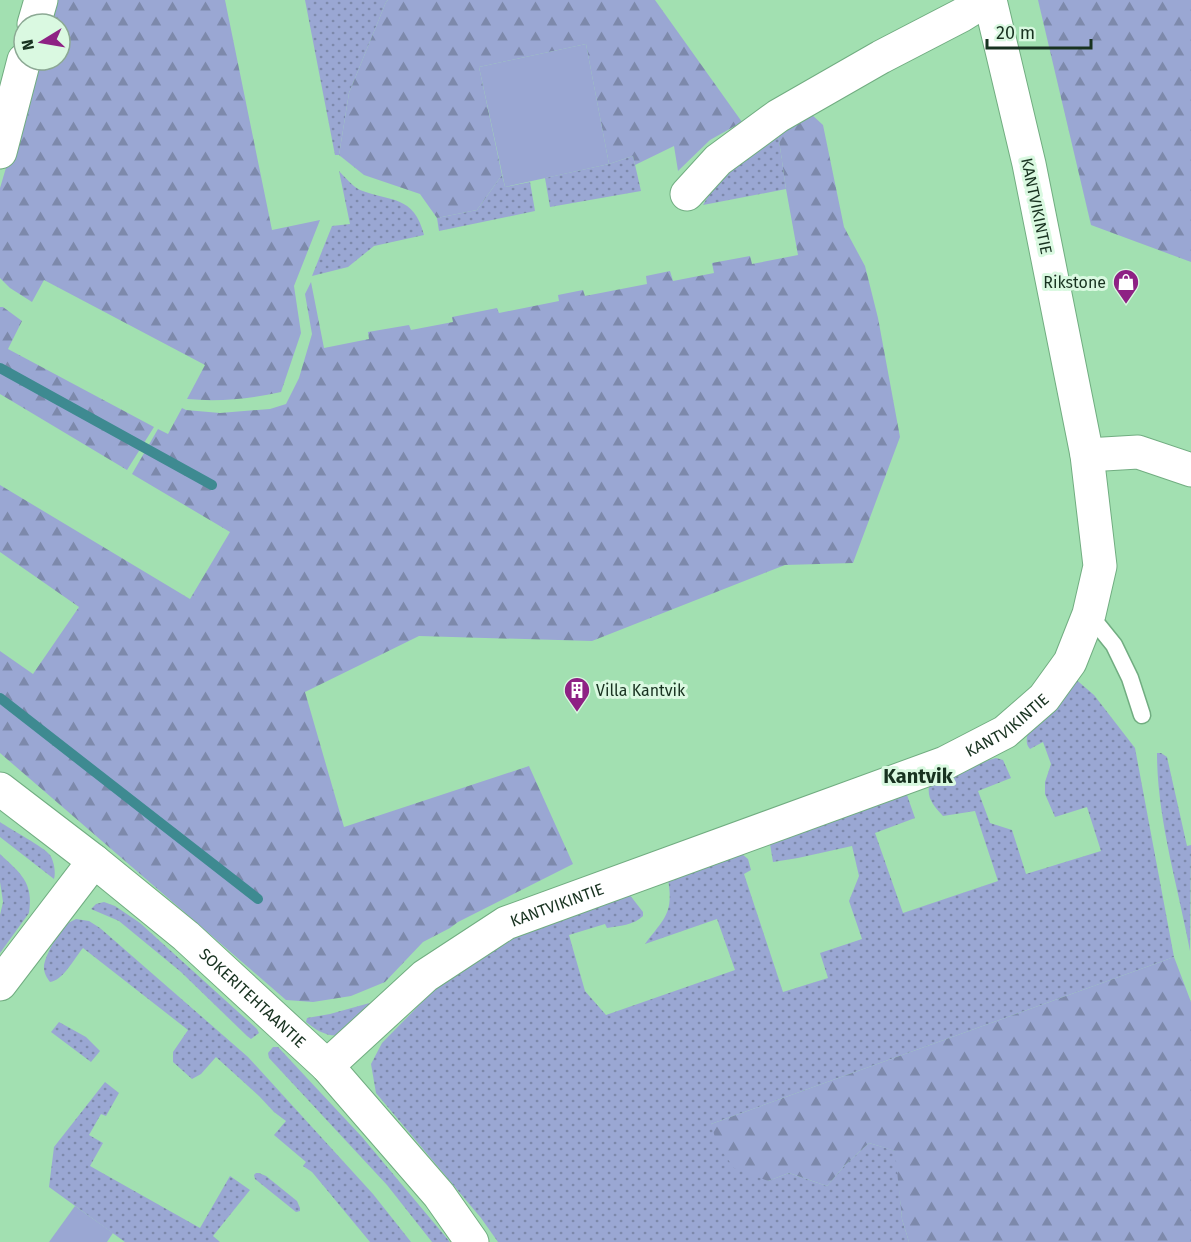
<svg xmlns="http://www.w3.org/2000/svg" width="1191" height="1242" font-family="'Fira Sans',sans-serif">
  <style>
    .grass { fill: url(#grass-dots) }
    .forest { fill: url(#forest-firs) }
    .park { fill: #9aa7d3 }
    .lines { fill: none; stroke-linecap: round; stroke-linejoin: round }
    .stream { stroke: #3e8a91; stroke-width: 10 }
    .service-casing { stroke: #71ad81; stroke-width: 19 }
    .minor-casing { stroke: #71ad81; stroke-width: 35 }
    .tertiary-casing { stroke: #71ad81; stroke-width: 35 }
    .service { stroke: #fff; stroke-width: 16 }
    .minor { stroke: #fff; stroke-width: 33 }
    .tertiary { stroke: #fff; stroke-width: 33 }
    .labels { text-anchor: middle; stroke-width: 6; stroke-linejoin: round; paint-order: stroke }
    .street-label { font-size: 16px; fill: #183220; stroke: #daf9e1 }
    .poi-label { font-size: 16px; fill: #183220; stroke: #daf9e1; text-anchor: end }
    .quarter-label { font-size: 20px; font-weight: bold; fill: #183220; stroke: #daf9e1 }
  </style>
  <defs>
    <pattern id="grass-dots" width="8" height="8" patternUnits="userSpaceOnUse" patternTransform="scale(1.5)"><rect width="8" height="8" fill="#9aa7d3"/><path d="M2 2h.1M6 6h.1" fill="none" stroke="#7d89ab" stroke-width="1.8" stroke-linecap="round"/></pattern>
    <pattern id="forest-firs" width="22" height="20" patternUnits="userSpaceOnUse" patternTransform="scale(1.5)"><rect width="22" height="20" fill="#9aa7d3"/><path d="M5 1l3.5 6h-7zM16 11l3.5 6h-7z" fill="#7d89ab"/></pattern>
  </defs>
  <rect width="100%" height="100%" fill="#a2e0b1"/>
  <!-- grass -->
  <g class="grass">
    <polygon points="305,0 388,0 386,2 349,93 339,155 335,155"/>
    <polygon points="778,133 786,189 703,205 718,179"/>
    <polygon points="633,156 641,191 550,207 545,178 609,164"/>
    <path d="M339,171C345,177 352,186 360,190C391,202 414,195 424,235L374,246L348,267L312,276L332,226L350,224Z"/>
    <polygon points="502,175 505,187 530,182 535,211 439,231 437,218 477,210"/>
    <path d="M1073,677L1094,695L1135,748L1174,957L711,1124L768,1181L789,1173L827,1186L845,1165L869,1143L896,1151L902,1219L909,1242H498L481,1218L376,1093L371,1064L382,1043L433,991L487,950L522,930L629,894L643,912V916C634,925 619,926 607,928L605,924L569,935L585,991L606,1015L735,970L717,919L645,944C664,918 674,914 668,879L742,854L748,859L751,870L744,874L783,992L828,978L820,953L862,939L849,901L859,876L852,846L798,858L773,862L770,844L907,795L915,818L875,833L903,913L998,881L975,811L943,816C934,806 927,799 929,786L989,760L996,758L1003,760L1011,778L978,791L990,823L1012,830L1026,874L1101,851L1087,807L1055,817L1045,794V782L1051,764L1043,742L1030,749C1026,745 1026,739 1028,733Z"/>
    <path d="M1157,753H1161L1167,757L1187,846L1191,845L1190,951C1178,886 1157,819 1157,753Z"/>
    <path d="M0,822C10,829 44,847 50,855C54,861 56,873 54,879L0,837Z"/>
    <path d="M0,854C20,873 34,882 29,913L0,953V915L3,902L0,882Z"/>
    <polygon points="104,902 115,906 140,923 257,1029 259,1033 251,1039 247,1036 181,972 119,921 91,909 96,904"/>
    <path d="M76,919L89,921L100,928L248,1057L373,1194L411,1242H370L312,1172L303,1166L306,1162L274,1135L286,1121L274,1112L259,1096L216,1057L201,1074L192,1079L173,1062V1052L188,1030L83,948C75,957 63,981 50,982C47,978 44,973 44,968C43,959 59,930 67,924C69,922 73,921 76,919Z"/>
    <path d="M384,999C378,1005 351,1032 345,1034C330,1039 317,1031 306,1022L307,1018L330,1014Z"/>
    <polygon points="59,1022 86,1037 100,1051 91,1062 51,1032"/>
    <polygon points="273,1047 278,1047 362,1137 450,1242 432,1242 387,1185 269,1058 268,1053"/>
    <polygon points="105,1082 119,1093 106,1116 101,1114 89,1135 103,1143 90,1166 200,1228 230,1176 250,1190 213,1236 220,1242 125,1242 49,1187 54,1147"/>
    <polygon points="256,1173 259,1173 266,1176 297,1201 300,1208 300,1211 296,1212 255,1179 254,1175"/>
  </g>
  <!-- forest -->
  <g class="forest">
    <path d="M55,0H225L272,230L320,220L294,286L301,333L281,392C250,399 219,402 187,399L205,365L44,280L32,302L10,288L0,278V188L38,60H60V24H48Z"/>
    <polygon points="388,0 655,0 742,122 710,140 678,171 674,146 635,165 633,156 609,164 586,44 479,67 502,175 477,210 437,218 420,194 364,175 339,155 349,93 386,2"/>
    <polygon points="1038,0 1191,0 1191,262 1091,225"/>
    <polygon points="810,113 823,125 844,227 865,266 878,318 900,437 853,563 785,565 592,641 419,636 305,692 344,827 529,766 573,864 458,922 450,928 423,942 385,982 351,996 313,1002 286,1000 0,753 0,651 33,674 79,607 0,552 0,485 190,599 230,532 132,474 158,429 168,434 182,408 186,410 220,413 270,409 286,404 299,378 312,334 305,294 311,282 324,348 369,339 368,332 409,325 411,330 453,322 452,317 497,308 499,313 559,301 558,295 583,290 585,296 647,284 646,276 670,271 673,281 714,273 712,263 750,256 752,264 798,255 786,189 778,133"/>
    <polygon points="0,307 3,307 22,321 8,349 154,427 127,470 0,394"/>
    <polygon points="1174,957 1191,1002 1191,1242 909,1242 902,1219 895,1151 869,1143 845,1165 827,1186 789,1173 768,1181 734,1168 717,1144 711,1124"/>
  </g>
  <!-- park -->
  <g class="park">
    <polygon points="586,44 609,164 505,187 479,67"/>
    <polygon points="75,1206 113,1233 107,1242 49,1242"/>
  </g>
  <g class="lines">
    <!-- stream -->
    <g class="stream">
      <polyline points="0,368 212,485"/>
      <polyline points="0,698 258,899"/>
    </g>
    <!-- service casing -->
    <g class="service-casing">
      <polyline id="service" points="1089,614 1114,645 1130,678 1142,715"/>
    </g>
    <!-- minor casing -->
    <g class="minor-casing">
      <g id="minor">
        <polyline points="34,24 41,0"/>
        <polyline points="0,152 24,60"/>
        <polyline points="687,194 718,160 778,116 881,57 962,15 986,0"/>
        <polyline points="1087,455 1138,452 1191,470"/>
        <polyline points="0,984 94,861"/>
        <path id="s1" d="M327,1066L425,976L506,923L945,763L1005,732L1044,698L1070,662L1089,614L1100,566L1087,455L1029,164L990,0"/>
      </g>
    </g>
    <!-- tertiary casing -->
    <g class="tertiary-casing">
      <g id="tertiary">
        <path id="s2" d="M0,789L94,861L186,936L327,1066L439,1195L472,1242"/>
      </g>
    </g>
    <!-- service -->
    <use href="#service" class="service"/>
    <!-- minor -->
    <use href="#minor" class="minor"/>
    <!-- tertiary -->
    <use href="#tertiary" class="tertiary"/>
  </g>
  <!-- icons -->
  <defs>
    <g id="shop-pin" transform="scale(1.35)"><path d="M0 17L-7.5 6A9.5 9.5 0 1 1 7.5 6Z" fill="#8e2184" stroke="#daf9e1"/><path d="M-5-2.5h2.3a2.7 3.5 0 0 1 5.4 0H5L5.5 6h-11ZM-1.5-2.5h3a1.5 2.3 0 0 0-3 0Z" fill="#fff"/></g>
    <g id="building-pin" transform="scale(1.35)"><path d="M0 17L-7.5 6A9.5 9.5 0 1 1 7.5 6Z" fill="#8e2184" stroke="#daf9e1"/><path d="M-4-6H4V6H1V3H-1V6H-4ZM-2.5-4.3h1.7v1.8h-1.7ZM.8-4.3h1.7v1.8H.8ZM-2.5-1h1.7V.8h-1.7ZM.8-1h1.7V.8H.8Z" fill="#fff"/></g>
  </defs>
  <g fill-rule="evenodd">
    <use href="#shop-pin" x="1126" y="282"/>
    <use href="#building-pin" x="577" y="690"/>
  </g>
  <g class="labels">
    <!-- street labels -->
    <g class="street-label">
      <text transform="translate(1037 206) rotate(78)" y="6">KANTVIKINTIE</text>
      <text dy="6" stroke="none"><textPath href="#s1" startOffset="770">KANTVIKINTIE</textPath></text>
      <text dy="6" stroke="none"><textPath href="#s1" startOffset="284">KANTVIKINTIE</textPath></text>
      <text dy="6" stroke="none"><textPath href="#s2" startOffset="328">SOKERITEHTAANTIE</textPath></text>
    </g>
    <!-- poi labels -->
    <g class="poi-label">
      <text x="1106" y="288">Rikstone</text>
      <text x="596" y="696" text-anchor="start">Villa Kantvik</text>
    </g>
    <!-- quarter labels -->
    <g class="quarter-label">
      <text x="918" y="783">Kantvik</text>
    </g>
  </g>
  <!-- north arrow -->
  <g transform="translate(42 42) rotate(259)"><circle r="28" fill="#daf9e1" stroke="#8ca994" stroke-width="1.5"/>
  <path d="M0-4.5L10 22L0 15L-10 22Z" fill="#8e2184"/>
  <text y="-9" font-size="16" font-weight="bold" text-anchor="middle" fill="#183220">N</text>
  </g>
  <!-- scale -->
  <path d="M987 39v9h104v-9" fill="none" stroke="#183220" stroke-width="3"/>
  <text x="996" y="39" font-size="18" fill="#183220" stroke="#daf9e1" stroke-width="4.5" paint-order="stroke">20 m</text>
</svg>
